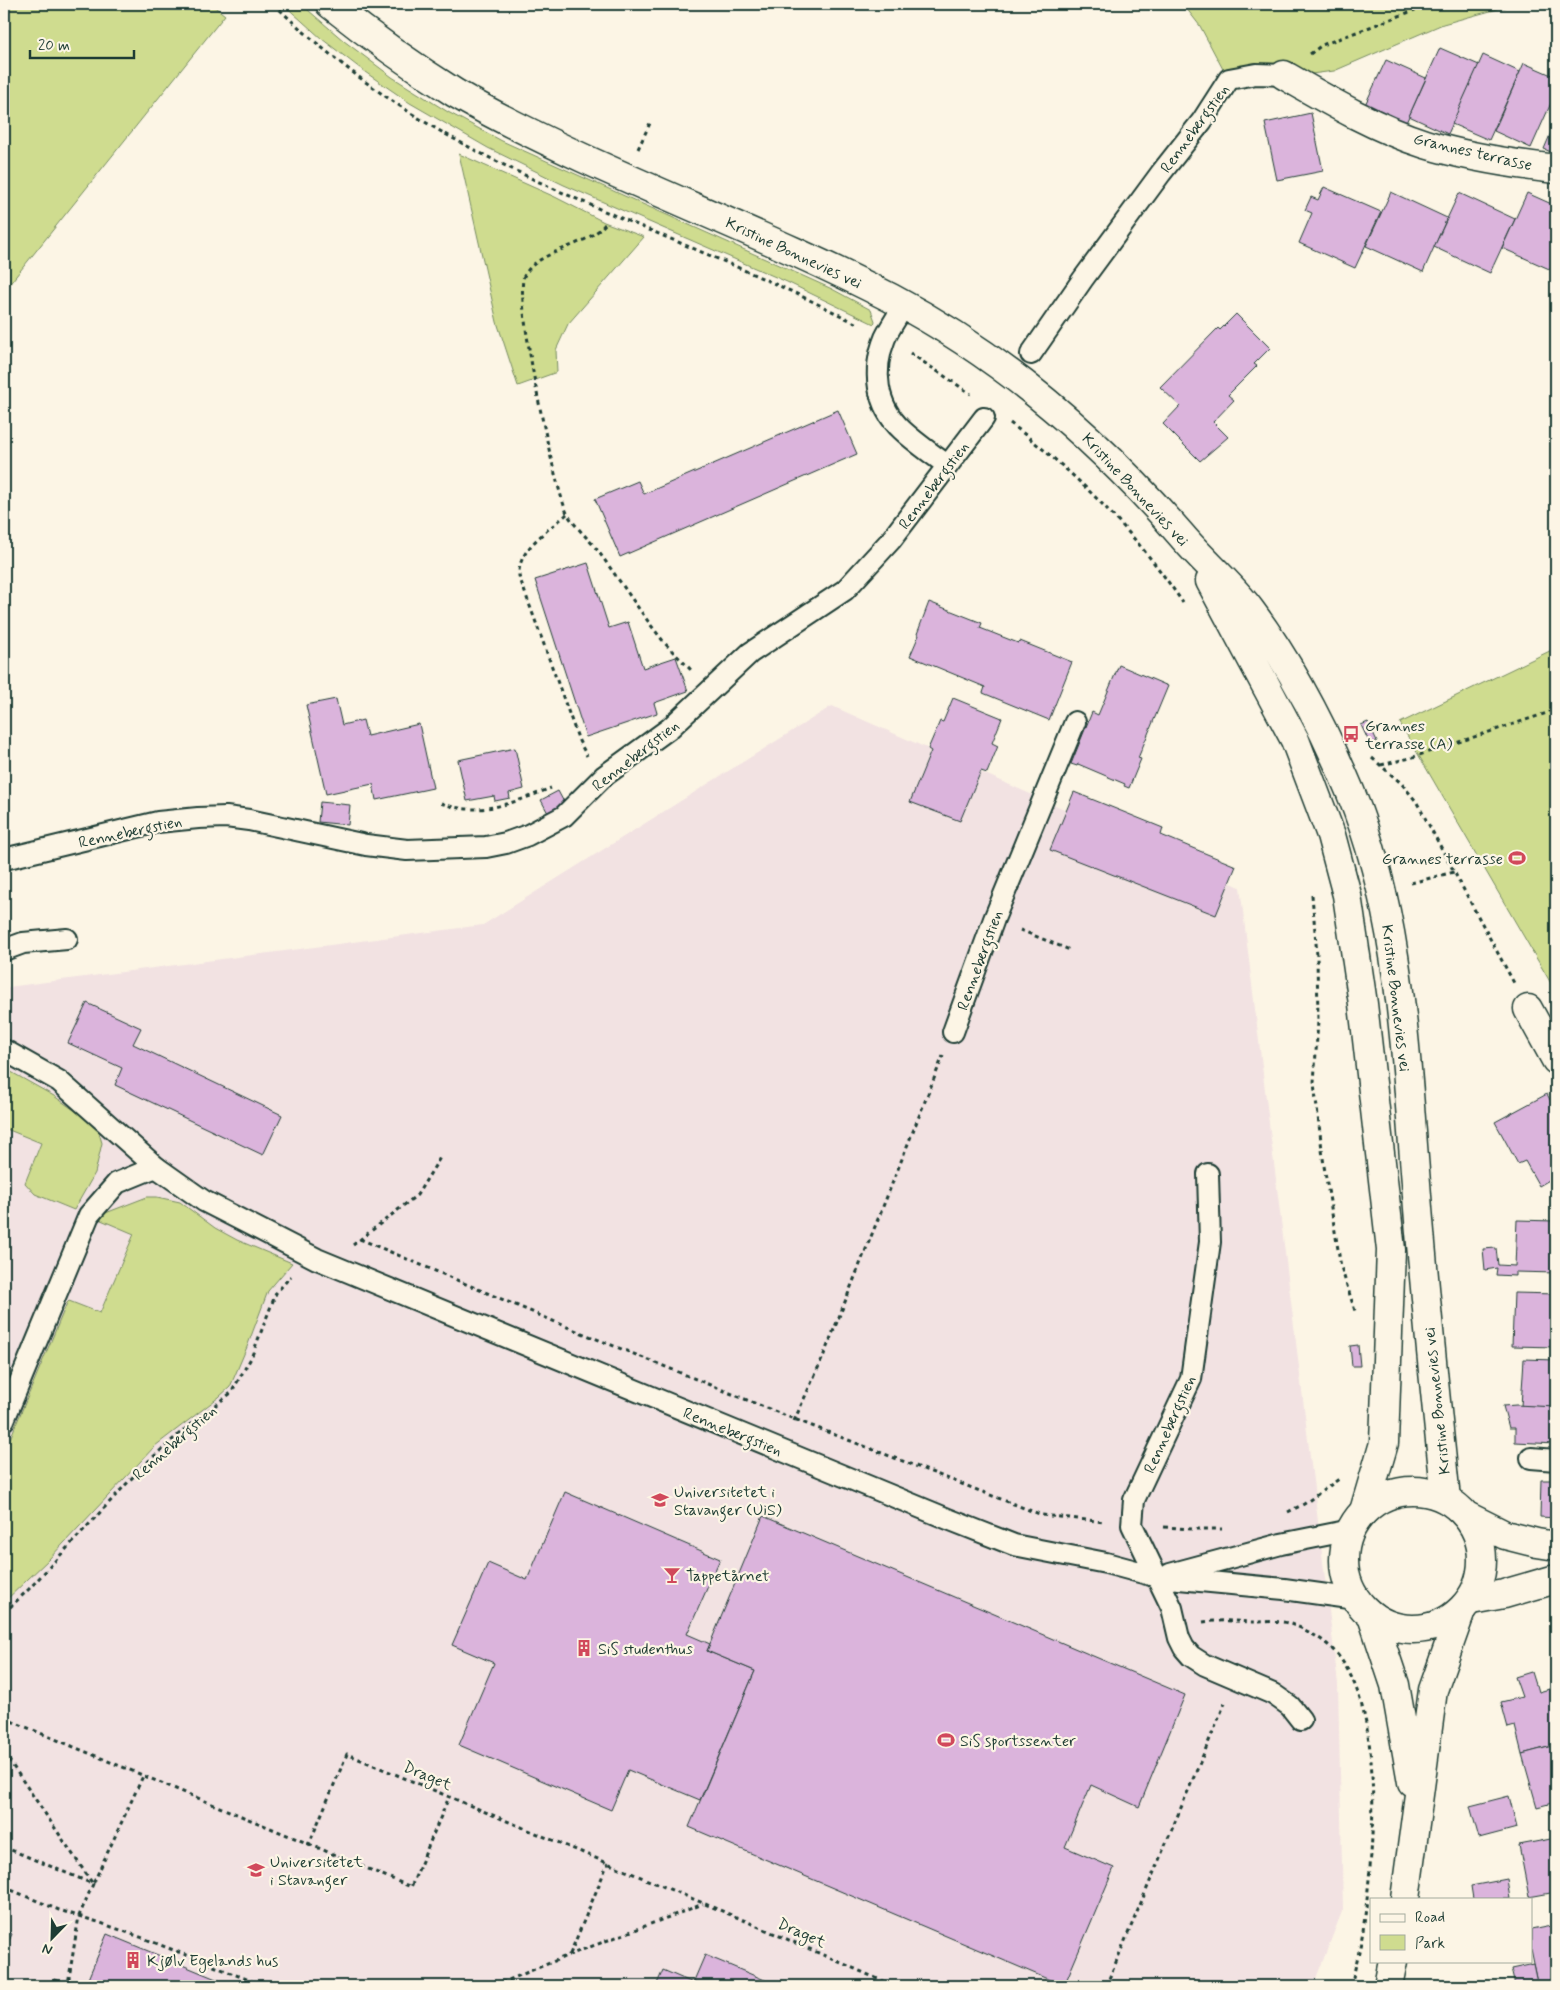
<svg xmlns="http://www.w3.org/2000/svg" width="1560" height="1990" font-family="Mynerve,sans-serif">
  <style>
    .built { fill: #f2e2e2 }
    .green { fill: #cfdc8f; stroke: #778c62 }
    .building { fill: #dbb4dc; stroke: #1f3d34 }
    .lines { fill: none; stroke-linecap: round; stroke-linejoin: round }
    .service-casing { stroke: #1f3d34; stroke-width: 24 }
    .minor-casing { stroke: #1f3d34; stroke-width: 31 }
    .tertiary-casing { stroke: #1f3d34; stroke-width: 31 }
    .secondary-casing { stroke: #1f3d34; stroke-width: 31 }
    .path { stroke: #1f3d34; stroke-width: 3; stroke-dasharray: 4 4; stroke-linecap: butt }
    .service { stroke: #fcf5e5; stroke-width: 20 }
    .minor { stroke: #fcf5e5; stroke-width: 28 }
    .tertiary { stroke: #fcf5e5; stroke-width: 28 }
    .secondary { stroke: #fcf5e5; stroke-width: 28 }
    .labels { text-anchor: middle; stroke-width: 4.5; stroke-linejoin: round; paint-order: stroke }
    .street-label { font-size: 16px; fill: #1f3d34; stroke: #fcf5e5 }
    .poi-label { font-size: 16px; fill: #1f3d34; stroke: #fcf5e5; text-anchor: start }
  </style>
  <rect width="100%" height="100%" fill="#fcf5e5"/>
  <filter id="ink" filterUnits="userSpaceOnUse"><feTurbulence type="fractalNoise" baseFrequency=".02" numOctaves="2"/><feDisplacementMap in="SourceGraphic" scale="10" xChannelSelector="R" yChannelSelector="G"/><feConvolveMatrix kernelMatrix="1 2 1 2 8 2 1 2 1" color-interpolation-filters="sRGB"/></filter>
  <g filter="url(#ink)">
    <!-- built -->
    <polygon class="built" points="832,706 1240,887 1338,1684 1343,1909 1313,1986 4,1986 4,996 8,987 483,925"/>
    <!-- green -->
    <g class="green">
      <polygon points="4,4 211,4 225,15 4,291"/>
      <polygon points="283,4 301,4 344,41 392,77 448,112 502,141 832,289 871,310 875,321 874,324 787,282 564,185 488,148 410,103 365,72 322,39"/>
      <polygon points="1183,4 1516,4 1443,24 1334,71 1304,75 1225,73 1200,26"/>
      <polygon points="459,154 555,197 604,222 644,237 568,324 556,350 557,372 518,386 497,322"/>
      <polygon points="1556,648 1556,992 1400,723"/>
      <polygon points="4,1068 54,1096 97,1126 102,1143 95,1173 74,1210 35,1194 25,1183 41,1143 4,1128"/>
      <polygon points="147,1197 157,1197 180,1202 215,1228 237,1240 292,1263 268,1291 247,1347 230,1387 219,1397 155,1446 49,1559 4,1602 4,1453 67,1303 69,1301 100,1313 134,1234 101,1220 103,1214"/>
    </g>
    <!-- building -->
    <g class="building">
      <polygon points="1440,48 1479,65 1448,134 1409,116"/>
      <polygon points="1483,55 1520,72 1489,140 1452,124"/>
      <polygon points="1386,60 1426,78 1405,125 1364,107"/>
      <polygon points="1524,63 1556,77 1556,92 1531,148 1494,131"/>
      <polygon points="1311,113 1323,171 1277,180 1265,123"/>
      <polygon points="1556,121 1556,154 1544,149"/>
      <polygon points="1324,187 1381,212 1355,268 1299,243 1312,213 1305,210 1311,197 1318,200"/>
      <polygon points="1391,192 1447,218 1423,272 1366,246"/>
      <polygon points="1459,193 1515,219 1490,273 1434,247"/>
      <polygon points="1527,193 1556,206 1556,272 1502,248"/>
      <polygon points="1236,314 1270,348 1254,364 1257,366 1228,395 1234,400 1213,422 1228,437 1200,461 1163,424 1180,406 1160,387 1218,328 1220,330"/>
      <polygon points="838,410 857,454 620,557 595,499 638,481 644,494"/>
      <polygon points="588,563 609,628 628,622 643,668 676,657 688,691 654,703 657,713 586,737 535,580"/>
      <polygon points="929,602 982,623 980,628 1018,643 1020,641 1072,662 1049,720 983,693 985,687 910,656 919,635 917,634"/>
      <polygon points="1119,665 1168,686 1138,758 1141,759 1129,788 1124,786 1125,784 1078,764 1077,766 1071,764 1092,712 1098,715"/>
      <polygon points="953,698 1002,718 992,743 998,746 987,773 981,771 960,821 910,802 931,751 928,749 940,721 943,722"/>
      <polygon points="336,699 342,725 363,720 367,736 419,724 433,788 376,800 373,784 326,794 306,705"/>
      <polygon points="1368,722 1377,741 1370,744 1361,725"/>
      <polygon points="515,748 524,789 509,793 510,798 495,801 494,796 467,801 458,760"/>
      <polygon points="558,791 566,806 549,815 541,800"/>
      <polygon points="1074,792 1163,828 1161,835 1236,866 1216,915 1050,850"/>
      <polygon points="320,802 350,805 348,825 318,822"/>
      <polygon points="87,1003 141,1028 133,1044 282,1115 263,1155 115,1085 122,1068 68,1043"/>
      <polygon points="1547,1094 1556,1111 1556,1176 1539,1186 1525,1161 1518,1164 1495,1122"/>
      <polygon points="1517,1220 1554,1221 1553,1226 1556,1226 1556,1273 1515,1272 1515,1276 1496,1275 1497,1268 1485,1270 1483,1249 1496,1248 1498,1265 1515,1266"/>
      <polygon points="1514,1293 1556,1294 1556,1347 1512,1346"/>
      <polygon points="1358,1345 1360,1366 1352,1366 1350,1346"/>
      <polygon points="1524,1359 1556,1360 1556,1407 1521,1406"/>
      <polygon points="1516,1405 1556,1407 1556,1444 1515,1442 1515,1428 1509,1428 1503,1406"/>
      <polygon points="1541,1480 1556,1480 1556,1518 1540,1517"/>
      <polygon points="565,1492 720,1559 687,1634 710,1644 707,1651 755,1671 700,1800 628,1770 611,1810 459,1745 494,1663 452,1645 488,1563 527,1580"/>
      <polygon points="763,1516 1185,1695 1139,1807 1091,1785 1065,1847 1114,1868 1064,1986 689,1827 755,1671 707,1651"/>
      <polygon points="1531,1672 1535,1685 1537,1685 1539,1692 1556,1687 1556,1745 1522,1754 1515,1726 1508,1728 1501,1702 1522,1697 1515,1677"/>
      <polygon points="1556,1745 1556,1802 1537,1807 1522,1754"/>
      <polygon points="1509,1796 1517,1828 1479,1838 1470,1806"/>
      <polygon points="1556,1838 1556,1892 1529,1897 1519,1845"/>
      <polygon points="1507,1879 1510,1899 1473,1899 1471,1886"/>
      <polygon points="1556,1925 1556,1980 1538,1983 1531,1949 1531,1930"/>
      <polygon points="4,1929 12,1934 4,1953"/>
      <polygon points="107,1934 233,1986 85,1986"/>
      <polygon points="705,1955 779,1986 656,1986 663,1970 693,1983"/>
      <polygon points="1534,1964 1538,1983 1543,1982 1544,1986 1515,1986 1511,1969"/>
      <polygon points="54,1979 68,1984 72,1986 51,1986"/>
    </g>
    <g class="lines">
      <!-- service casing -->
      <g class="service-casing">
        <g id="service">
          <path d="M904,305C898,316 890,327 885,338C872,370 876,406 902,430C916,443 932,454 947,465"/>
          <polyline points="1031,354 1083,279 1161,173 1202,121 1229,79 1256,74 1284,75"/>
          <polyline points="4,859 158,822 198,818 226,817 249,820 366,845 407,850 486,847 506,843 528,835 564,816 604,776 670,728 750,653 845,590 891,540 984,418"/>
          <polyline points="4,950 23,943 67,939"/>
          <polyline points="953,1032 994,919 1075,722"/>
          <polyline points="4,1050 59,1081 156,1167 204,1201 317,1259 948,1519 1014,1545 1106,1563 1158,1577 1284,1589 1356,1599"/>
          <polyline points="1208,1174 1210,1242 1191,1379 1134,1500 1132,1525 1172,1608 1179,1638 1184,1648 1191,1656 1205,1665 1273,1694 1290,1706 1301,1720"/>
          <polyline points="4,1420 89,1215 117,1183 156,1167"/>
          <polyline points="1531,1458 1556,1460"/>
          <polyline points="1170,1574 1281,1544 1351,1530"/>
        </g>
      </g>
      <!-- minor casing -->
      <g class="minor-casing">
        <g id="minor">
          <path d="M1284,75C1329,101 1375,128 1425,144C1467,157 1513,164 1556,169"/>
          <polyline points="1528,1009 1556,1060"/>
        </g>
      </g>
      <!-- tertiary casing -->
      <g class="tertiary-casing">
        <g id="tertiary">
          <polyline points="1469,1517 1505,1535 1537,1543 1556,1546"/>
          <polyline points="1471,1600 1504,1594 1556,1579"/>
        </g>
      </g>
      <!-- secondary casing -->
      <g class="secondary-casing">
        <g id="secondary">
          <path d="M330,4C370,36 412,66 455,93C496,117 540,138 583,158C685,205 790,246 891,298C1004,357 1099,440 1182,536C1204,562 1231,584 1251,611C1291,665 1324,729 1350,791C1401,914 1405,1051 1416,1183C1424,1288 1435,1393 1446,1499"/>
          <polyline points="1210,581 1295,740 1331,835 1347,895 1363,1004 1391,1250 1384,1443 1364,1511"/>
          <circle cx="1413" cy="1560" r="69"/>
          <polyline points="1372,1616 1395,1685 1412,1782"/>
          <polyline points="1405,1899 1433,1690 1461,1611"/>
          <polyline points="1388,1986 1393,1961"/>
        </g>
      </g>
      <!-- path -->
      <g class="path">
        <path d="M274,4C322,51 376,93 435,128C570,207 722,252 859,325"/>
        <polyline points="1310,54 1322,45 1431,4"/>
        <polyline points="638,149 651,121"/>
        <path d="M605,224C585,249 538,249 524,276C514,297 554,486 567,513C573,525 589,539 598,551C619,579 638,609 660,637C669,649 681,659 691,670"/>
        <polyline points="910,353 971,394"/>
        <path d="M1010,423C1076,473 1137,534 1183,603"/>
        <path d="M567,514C549,530 517,549 519,576L579,741L587,756"/>
        <polyline points="1372,758 1401,783 1416,801 1514,983"/>
        <polyline points="1381,765 1410,758 1556,710"/>
        <path d="M441,803C478,818 516,802 551,788"/>
        <polyline points="1411,883 1454,872"/>
        <polyline points="1312,895 1317,955 1318,1021 1314,1083 1324,1166 1341,1267 1356,1314"/>
        <polyline points="1020,930 1070,950"/>
        <polyline points="360,1239 572,1329 794,1419 1042,1515 1105,1522"/>
        <polyline points="353,1245 417,1195 441,1156"/>
        <polyline points="794,1421 823,1357 943,1056"/>
        <polyline points="1288,1512 1304,1504 1339,1479"/>
        <polyline points="1164,1527 1192,1529 1222,1529"/>
        <polyline points="4,1613 29,1589 143,1466 179,1434 231,1393 251,1358 276,1293 291,1276"/>
        <path d="M1203,1622C1220,1620 1236,1621 1253,1622C1262,1622 1273,1621 1283,1622C1294,1624 1308,1631 1317,1637C1392,1681 1373,1857 1363,1931C1360,1949 1355,1968 1351,1986"/>
        <polyline points="4,1718 309,1844 347,1754 741,1919 894,1986"/>
        <polyline points="4,1753 93,1884 143,1776"/>
        <polyline points="309,1844 411,1887 449,1797"/>
        <polyline points="4,1847 93,1884 79,1916 68,1984"/>
        <polyline points="4,1887 59,1910 98,1922 143,1938 264,1986"/>
        <polyline points="570,1954 608,1863"/>
        <polyline points="494,1986 569,1955 703,1904"/>
        <polyline points="1106,1986 1225,1703"/>
      </g>
      <!-- service -->
      <use href="#service" class="service"/>
      <!-- minor -->
      <use href="#minor" class="minor"/>
      <!-- tertiary -->
      <use href="#tertiary" class="tertiary"/>
      <!-- secondary -->
      <use href="#secondary" class="secondary"/>
    </g>
  </g>
  <!-- icons -->
  <defs>
    <g id="bus-bare" transform="scale(1.35)"><path d="M-5-6H5V4H4V6H2V4H-2V6H-4V4H-5ZM-3.5-4V0h7V-4ZM-3.5 1.2v1.5H-2V1.2ZM2 1.2v1.5H3.5V1.2Z" fill="#d1495b" stroke="#fcf5e5" stroke-width="2.5" paint-order="stroke"/></g>
    <g id="stadium-bare" transform="scale(1.35)"><path d="M0-5a6.5 5 0 1 0 0 10a6.5 5 0 1 0 0-10ZM-3.5-1.8h7v3.6h-7Z" fill="#d1495b" stroke="#fcf5e5" stroke-width="2.5" paint-order="stroke"/></g>
    <g id="university-bare" transform="scale(1.35)"><path d="M0-5L7-2L0 1L-7-2ZM-4 1L0 2.5L4 1V4Q0 6-4 4Z" fill="#d1495b" stroke="#fcf5e5" stroke-width="2.5" paint-order="stroke"/></g>
    <g id="bar-bare" transform="scale(1.35)"><path d="M-6-5H6L.8 .8V4.5H3.5V6h-7V4.5H-.8V.8Z" fill="#d1495b" stroke="#fcf5e5" stroke-width="2.5" paint-order="stroke"/></g>
    <g id="building-bare" transform="scale(1.35)"><path d="M-4-6H4V6H1V3H-1V6H-4ZM-2.5-4.3h1.7v1.8h-1.7ZM.8-4.3h1.7v1.8H.8ZM-2.5-1h1.7V.8h-1.7ZM.8-1h1.7V.8H.8Z" fill="#d1495b" stroke="#fcf5e5" stroke-width="2.5" paint-order="stroke"/></g>
  </defs>
  <g fill-rule="evenodd">
    <use href="#bus-bare" x="1351" y="734"/>
    <use href="#stadium-bare" x="1517" y="858"/>
    <use href="#university-bare" x="660" y="1500"/>
    <use href="#bar-bare" x="672" y="1575"/>
    <use href="#building-bare" x="584" y="1648"/>
    <use href="#stadium-bare" x="946" y="1740"/>
    <use href="#university-bare" x="256" y="1870"/>
    <use href="#building-bare" x="133" y="1960"/>
  </g>
  <g class="labels">
    <!-- street labels -->
    <g class="street-label">
      <text transform="translate(1194 128) rotate(-54)" y="6">Rennebergstien</text>
      <text transform="translate(1473 151) rotate(13)" y="6">Grannes terrasse</text>
      <text transform="translate(794 252) rotate(25)" y="6">Kristine Bonnevies vei</text>
      <text transform="translate(933 485) rotate(-53)" y="6">Rennebergstien</text>
      <text transform="translate(1136 489) rotate(47)" y="6">Kristine Bonnevies vei</text>
      <text transform="translate(635 755) rotate(-38)" y="6">Rennebergstien</text>
      <text transform="translate(130 831) rotate(-12)" y="6">Rennebergstien</text>
      <text transform="translate(979 960) rotate(-70)" y="6">Rennebergstien</text>
      <text transform="translate(1397 998) rotate(83)" y="6">Kristine Bonnevies vei</text>
      <text transform="translate(1436 1401) rotate(-96)" y="6">Kristine Bonnevies vei</text>
      <text transform="translate(1169 1424) rotate(-66)" y="6">Rennebergstien</text>
      <text transform="translate(733 1431) rotate(22)" y="6">Rennebergstien</text>
      <text transform="translate(174 1442) rotate(-41)" y="6">Rennebergstien</text>
      <text transform="translate(428 1775) rotate(23)" y="6">Draget</text>
      <text transform="translate(802 1932) rotate(24)" y="6">Draget</text>
    </g>
    <!-- poi labels -->
    <g class="poi-label">
      <text x="1365" y="731">Grannes<tspan x="1365" dy="18">terrasse (A)</tspan></text>
      <text x="1503" y="864" text-anchor="end">Grannes terrasse</text>
      <text x="674" y="1497">Universitetet i<tspan x="674" dy="18">Stavanger (UiS)</tspan></text>
      <text x="686" y="1581">Tappetårnet</text>
      <text x="598" y="1654">SiS studenthus</text>
      <text x="960" y="1746">SiS sportssenter</text>
      <text x="270" y="1867">Universitetet<tspan x="270" dy="18">i Stavanger</tspan></text>
      <text x="147" y="1966">Kjølv Egelands hus</text>
    </g>
  </g>
  <!-- margin -->
  <rect width="1560" height="1990" fill="none" stroke="#fcf5e5" stroke-width="20"/>
  <rect x="10" y="10" width="1540" height="1970" fill="none" stroke="#1f3d34" stroke-width="2" filter="url(#ink)"/>
  <!-- legend -->
  <rect x="1370" y="1898" width="162" height="65" fill="#fcf5e5" stroke="#a4ab9e"/>
  <rect x="1380" y="1914" width="25" height="8" fill="#fcf5e5" stroke="#a4ab9e"/>
  <text x="1415" y="1922" font-size="15" fill="#1f3d34">Road</text>
  <rect x="1380" y="1935" width="25" height="15" fill="#cfdc8f" stroke="#a4ab9e"/>
  <text x="1415" y="1948" font-size="15" fill="#1f3d34">Park</text>
  <!-- north arrow -->
  <g transform="translate(52 1938) rotate(203)" stroke="#fcf5e5" stroke-width="4" paint-order="stroke">
  <path d="M0-4L9 19L0 12L-9 19Z" fill="#1f3d34"/>
  <text y="-8" font-size="14" font-weight="bold" text-anchor="middle" fill="#1f3d34">N</text>
  </g>
  <!-- scale -->
  <path d="M30 50v8h104v-8" fill="none" stroke="#1f3d34" stroke-width="2.5"/>
  <text x="38" y="50" font-size="15" fill="#1f3d34" stroke="#fcf5e5" stroke-width="4" paint-order="stroke">20 m</text>
</svg>
